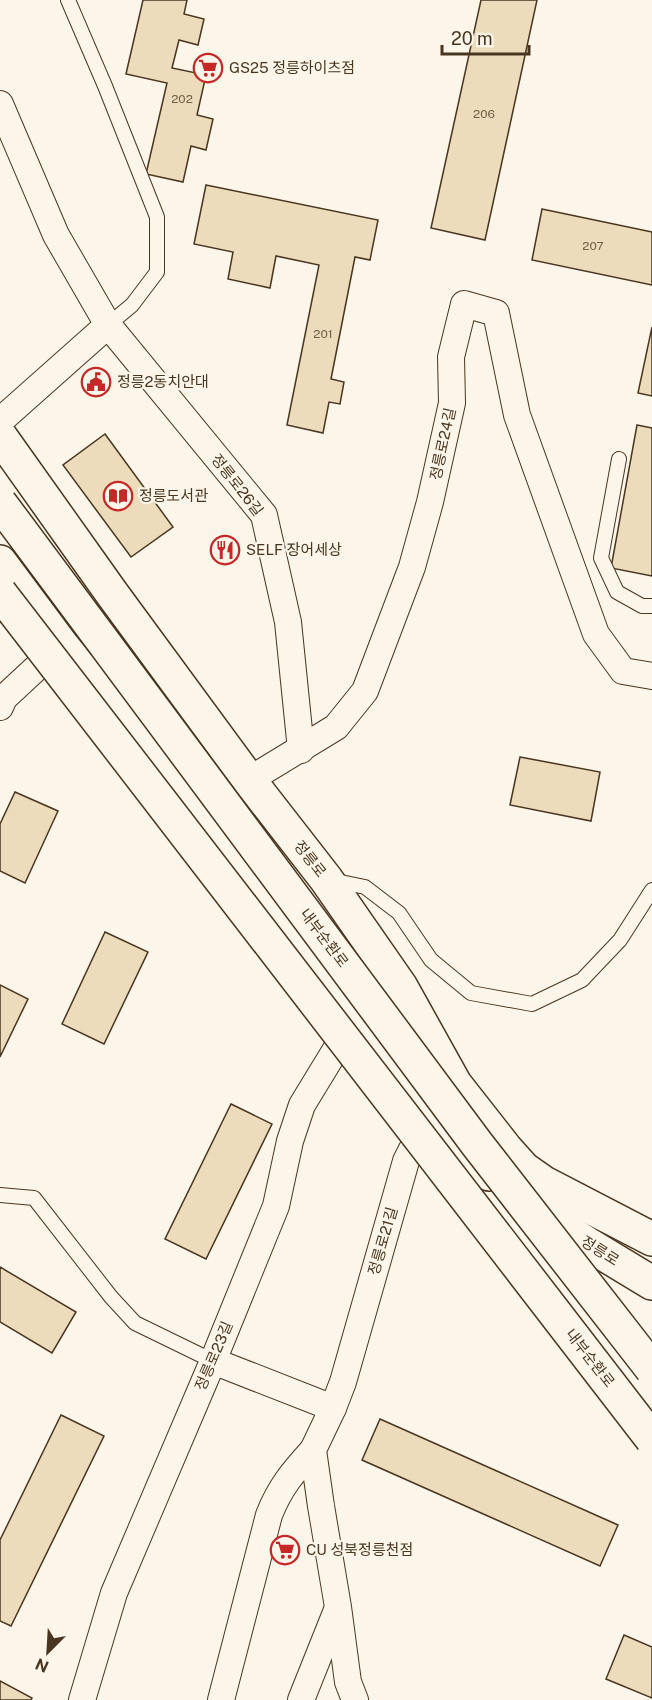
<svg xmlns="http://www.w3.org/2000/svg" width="652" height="1700" font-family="'Public Sans','Noto Sans KR',sans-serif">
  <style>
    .building { fill: #ecdcbc; stroke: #4a3520; stroke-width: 1.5 }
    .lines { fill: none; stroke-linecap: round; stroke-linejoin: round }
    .lane-casing { stroke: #4a3520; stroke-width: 16 }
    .street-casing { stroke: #4a3520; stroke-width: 28 }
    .primary-casing { stroke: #4a3520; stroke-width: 36 }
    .lane { stroke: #fbf6e9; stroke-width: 14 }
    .street { stroke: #fbf6e9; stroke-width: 26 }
    .primary { stroke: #fbf6e9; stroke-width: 33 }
    .highway-bridge-casing { stroke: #4a3520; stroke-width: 36; stroke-linecap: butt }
    .highway-bridge { stroke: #fbf6e9; stroke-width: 33 }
    .labels { text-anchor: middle; stroke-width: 4.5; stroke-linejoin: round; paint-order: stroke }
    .number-label { font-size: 12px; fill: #725f47 }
    .poi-label { font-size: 15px; fill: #4a3520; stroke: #fbf6e9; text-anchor: start }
    .street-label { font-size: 15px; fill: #4a3520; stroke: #fbf6e9 }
  </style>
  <rect width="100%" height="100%" fill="#fbf6e9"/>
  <!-- building -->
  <g class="building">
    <polygon points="143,0 187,0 184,14 204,19 198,45 179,40 172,68 206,75 197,115 213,119 206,150 191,146 183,182 146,174 167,83 126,74"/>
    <polygon points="481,0 537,0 485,240 431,228"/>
    <polygon points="206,185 378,220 370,260 355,257 331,379 344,382 340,404 329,402 323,433 287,425 319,265 276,256 270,288 228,279 233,252 194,244"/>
    <polygon points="542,209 652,232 652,285 532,260"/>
    <polygon points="652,327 652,396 638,393"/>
    <polygon points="637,425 652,428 652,576 611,568"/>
    <polygon points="105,434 173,527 131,557 63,465"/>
    <polygon points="520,757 600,772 591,821 510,805"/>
    <polygon points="15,792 58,811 25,883 0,871 0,824"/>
    <polygon points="105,932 148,952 104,1044 62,1024"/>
    <polygon points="0,985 28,999 0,1057"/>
    <polygon points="231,1104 272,1124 206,1259 165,1239"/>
    <polygon points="0,1267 76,1312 52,1353 0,1322"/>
    <polygon points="61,1415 104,1436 11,1626 0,1621 0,1540"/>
    <polygon points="380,1419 618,1525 600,1566 362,1460"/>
    <polygon points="624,1635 652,1647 652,1698 606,1679"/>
    <polygon points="0,1681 32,1698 31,1700 0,1700"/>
  </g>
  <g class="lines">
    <!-- lane casing -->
    <g class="lane-casing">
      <g id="lane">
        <polyline points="68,0 105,86 157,217 157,272 132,305 108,325"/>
        <polyline points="619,459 601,558 617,592 642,606 652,606"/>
        <polyline points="331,880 365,887 399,913 431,960 471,993 532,1004 582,980 620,940 652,890"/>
        <polyline points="0,1195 34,1198 111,1297 135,1323 213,1361"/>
      </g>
    </g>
    <!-- street casing -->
    <g class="street-casing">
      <g id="street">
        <polyline points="0,104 56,235 108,325 264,515 288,622 301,750"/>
        <polyline points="0,421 108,325"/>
        <polyline points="0,707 4,698 61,645"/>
        <polyline points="249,780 336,727 365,691 412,567 430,502 452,403 451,357 464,304 496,313 517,415 596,634 623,671 652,676"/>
        <polyline points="213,1361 333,1408"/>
        <polyline points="82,1700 114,1593 213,1361 276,1206 290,1141 302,1105 352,1023"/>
        <path d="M221,1700L269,1515C280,1487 293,1472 313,1450"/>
        <polyline points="301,1700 337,1610"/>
        <polyline points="355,1700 348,1682 338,1607 321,1506 313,1450 333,1408 343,1382 406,1161 426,1122"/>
      </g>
    </g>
    <!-- primary casing -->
    <g class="primary-casing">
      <g id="primary">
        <polyline points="0,436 113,595 249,780 326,879 401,987 455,1084 506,1149 524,1169 544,1183 652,1239"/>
        <polyline points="0,562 61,644 198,814 279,922 355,1017 429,1116 489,1174"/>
        <polyline points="527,1204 589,1245 652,1283"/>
      </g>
    </g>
    <!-- lane -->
    <use href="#lane" class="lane"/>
    <!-- street -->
    <use href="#street" class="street"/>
    <!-- primary -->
    <use href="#primary" class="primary"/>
    <!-- highway-bridge casing -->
    <g class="highway-bridge-casing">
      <g id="highway-bridge">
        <polyline points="0,503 477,1144 652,1369"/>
        <polyline points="0,593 652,1439"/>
      </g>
    </g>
    <!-- highway-bridge -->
    <use href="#highway-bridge" class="highway-bridge"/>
  </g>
  <!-- icons -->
  <defs>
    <g id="supermarket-ring" transform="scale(1.5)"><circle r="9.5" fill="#fbf6e9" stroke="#c62828" stroke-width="1.5"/><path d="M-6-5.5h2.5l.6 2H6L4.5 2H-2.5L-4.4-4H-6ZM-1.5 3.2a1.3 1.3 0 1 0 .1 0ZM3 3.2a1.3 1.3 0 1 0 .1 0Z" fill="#c62828"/></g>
    <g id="civic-ring" transform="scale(1.5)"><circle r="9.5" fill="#fbf6e9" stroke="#c62828" stroke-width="1.5"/><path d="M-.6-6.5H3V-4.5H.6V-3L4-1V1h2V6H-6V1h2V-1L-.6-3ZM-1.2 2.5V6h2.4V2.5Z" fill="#c62828"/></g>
    <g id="library-ring" transform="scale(1.5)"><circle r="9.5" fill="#fbf6e9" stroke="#c62828" stroke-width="1.5"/><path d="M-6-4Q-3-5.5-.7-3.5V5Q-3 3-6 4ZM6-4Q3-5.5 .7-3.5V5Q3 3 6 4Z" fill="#c62828"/></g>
    <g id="restaurant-ring" transform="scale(1.5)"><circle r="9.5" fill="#fbf6e9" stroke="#c62828" stroke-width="1.5"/><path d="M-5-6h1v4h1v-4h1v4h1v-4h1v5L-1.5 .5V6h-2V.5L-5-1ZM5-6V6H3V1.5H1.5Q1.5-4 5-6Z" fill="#c62828"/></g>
  </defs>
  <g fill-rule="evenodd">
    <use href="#supermarket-ring" x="208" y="68"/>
    <use href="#civic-ring" x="96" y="382"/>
    <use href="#library-ring" x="118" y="496"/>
    <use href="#restaurant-ring" x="225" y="550"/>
    <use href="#supermarket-ring" x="285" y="1550"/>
  </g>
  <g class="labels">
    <!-- number labels -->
    <g class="number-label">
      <text x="182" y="103">202</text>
      <text x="484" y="118">206</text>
      <text x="593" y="250">207</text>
      <text x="323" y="338">201</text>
    </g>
    <!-- poi labels -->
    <g class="poi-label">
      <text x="229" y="73">GS25 정릉하이츠점</text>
      <text x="117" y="387">정릉2동치안대</text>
      <text x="139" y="501">정릉도서관</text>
      <text x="246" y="555">SELF 장어세상</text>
      <text x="306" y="1555">CU 성북정릉천점</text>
    </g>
    <!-- street labels -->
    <g class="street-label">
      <text transform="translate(443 444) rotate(-78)" y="5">정릉로24길</text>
      <text transform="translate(237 485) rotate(52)" y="5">정릉로26길</text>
      <text transform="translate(310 859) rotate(52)" y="5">정릉로</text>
      <text transform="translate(324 938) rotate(53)" y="5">내부순환로</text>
      <text transform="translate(383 1241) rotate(-74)" y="5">정릉로21길</text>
      <text transform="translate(600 1251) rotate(32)" y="5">정릉로</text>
      <text transform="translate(214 1356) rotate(-67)" y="5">정릉로23길</text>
      <text transform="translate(590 1358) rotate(52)" y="5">내부순환로</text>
    </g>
  </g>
  <!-- north arrow -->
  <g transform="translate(48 1652) rotate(204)" stroke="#fbf6e9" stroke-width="4.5" paint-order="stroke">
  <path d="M0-4.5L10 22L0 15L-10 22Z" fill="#4a3520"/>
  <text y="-9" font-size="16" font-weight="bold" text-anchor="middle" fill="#4a3520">N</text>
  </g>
  <!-- scale -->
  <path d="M442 45v9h87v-9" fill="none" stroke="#4a3520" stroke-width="3"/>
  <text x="451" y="45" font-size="18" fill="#4a3520" stroke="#fbf6e9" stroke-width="4.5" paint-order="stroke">20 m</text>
</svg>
